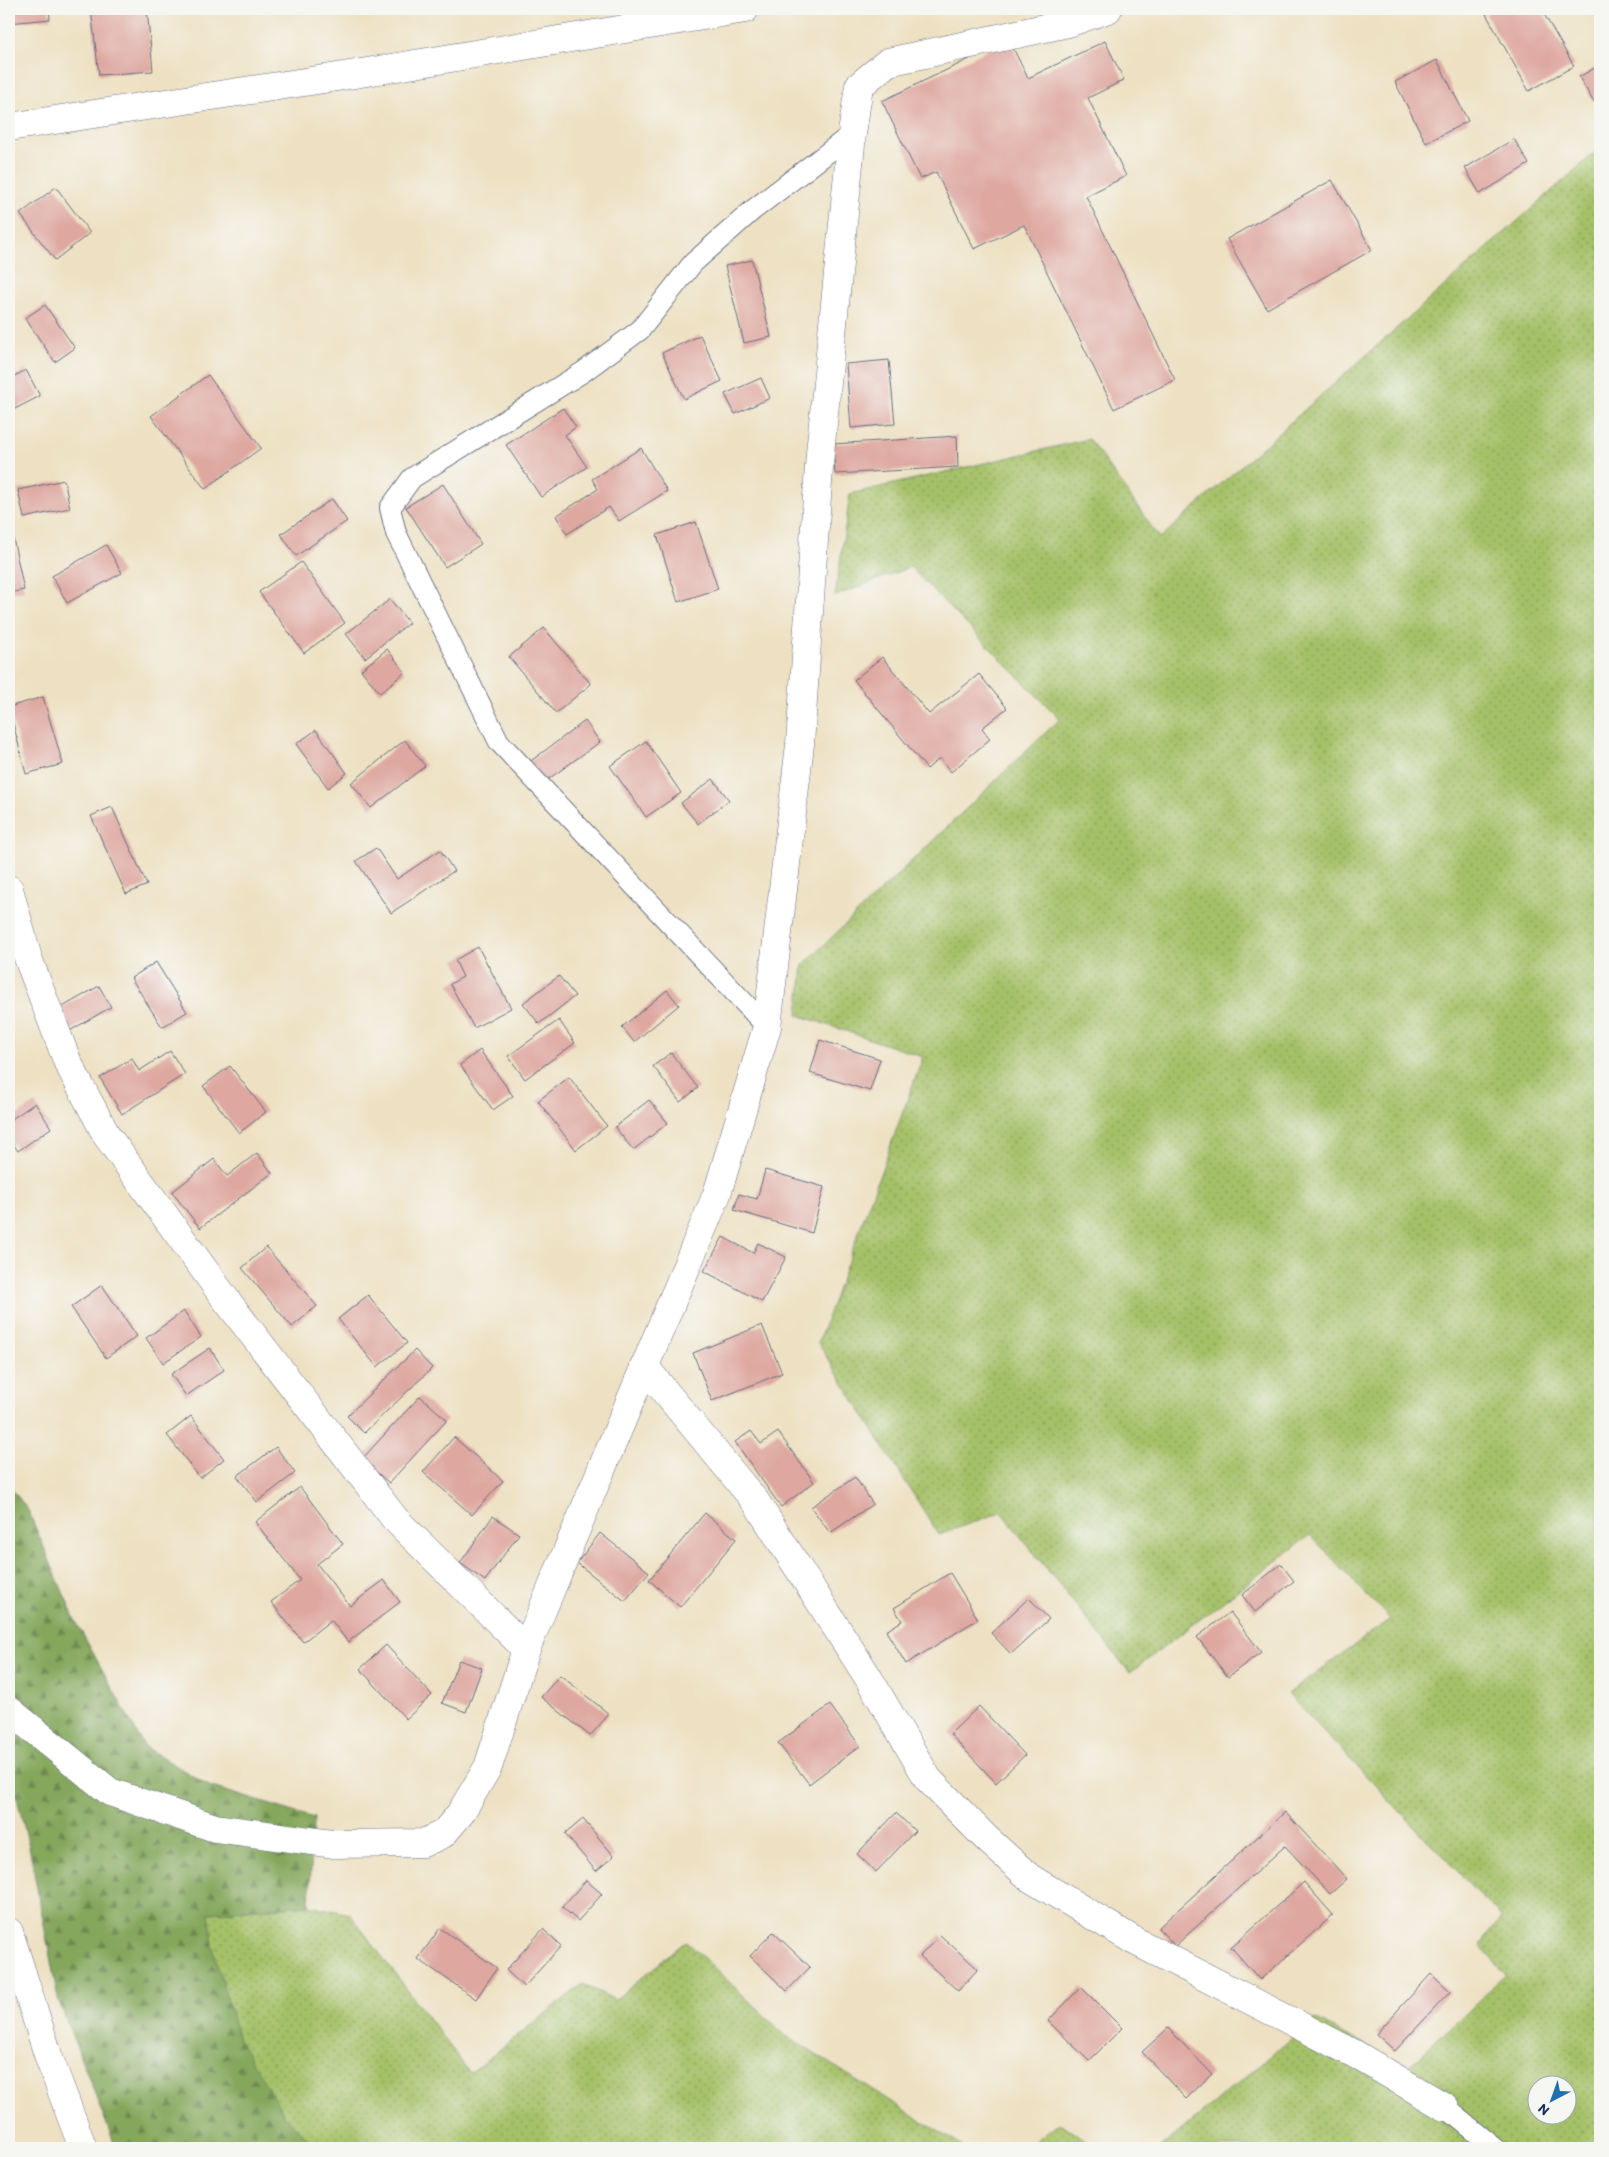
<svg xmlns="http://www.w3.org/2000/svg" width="1609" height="2157" font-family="Itim,sans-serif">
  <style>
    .forest { fill: url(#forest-firs); stroke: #506b5d }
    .garden { fill: url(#garden-dots); stroke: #607862; fill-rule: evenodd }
    .building { fill: #dea8a0 }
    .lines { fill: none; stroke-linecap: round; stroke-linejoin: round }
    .service-casing { stroke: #656d81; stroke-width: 22 }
    .minor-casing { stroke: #656d81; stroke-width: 29 }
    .service { stroke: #fff; stroke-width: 20 }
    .minor { stroke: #fff; stroke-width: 28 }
  </style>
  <defs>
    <pattern id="forest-firs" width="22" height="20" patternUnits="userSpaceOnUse" patternTransform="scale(1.25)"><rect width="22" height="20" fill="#84a75c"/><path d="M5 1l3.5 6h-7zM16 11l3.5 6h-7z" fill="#6b884f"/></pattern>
    <pattern id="garden-dots" width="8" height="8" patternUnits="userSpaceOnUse" patternTransform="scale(1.25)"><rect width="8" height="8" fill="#a5c167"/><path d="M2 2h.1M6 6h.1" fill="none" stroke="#869d58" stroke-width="1.8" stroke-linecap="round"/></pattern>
  </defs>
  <rect width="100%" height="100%" fill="#f6f6f2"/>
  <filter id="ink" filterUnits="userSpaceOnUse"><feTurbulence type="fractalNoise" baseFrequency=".02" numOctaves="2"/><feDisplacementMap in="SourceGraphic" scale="10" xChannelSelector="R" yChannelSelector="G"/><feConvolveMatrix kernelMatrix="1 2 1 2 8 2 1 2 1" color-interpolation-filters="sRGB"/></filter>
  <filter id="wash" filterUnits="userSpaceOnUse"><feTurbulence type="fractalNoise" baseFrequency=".0096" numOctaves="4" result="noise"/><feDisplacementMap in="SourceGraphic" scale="20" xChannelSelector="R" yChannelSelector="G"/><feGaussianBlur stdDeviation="1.12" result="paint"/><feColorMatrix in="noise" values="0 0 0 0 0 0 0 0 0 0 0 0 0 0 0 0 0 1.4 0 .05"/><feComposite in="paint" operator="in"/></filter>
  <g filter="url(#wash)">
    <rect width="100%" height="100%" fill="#eee1c3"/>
    <!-- forest -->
    <polygon class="forest" points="9,1485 28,1510 75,1620 144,1746 209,1786 314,1818 309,1905 209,1913 286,2118 317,2148 116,2148 58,1999 29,1846 9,1767"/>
    <!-- garden -->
    <g class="garden">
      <path d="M1600,148V2148H1160L1315,2019L1408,2068L1506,1974L1480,1945L1501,1917L1288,1694L1390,1619L1310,1535L1130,1673L1001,1512L939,1535L818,1343L923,1057L798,1015L803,965L1060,719L910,567L835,596L850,494L1089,439L1160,538ZM1536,2084H1566V2114H1536Z"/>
      <polygon points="309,1905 350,1914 470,2073 583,1984 615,2000 686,1941 786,2036 965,2148 317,2148 286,2118 239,2040 214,1954 209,1913"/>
      <polygon points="1059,2122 1097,2148 1027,2148"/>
    </g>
    <g id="blocks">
      <!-- building -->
      <g class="building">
        <polygon points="9,9 49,9 50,19 9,23"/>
        <polygon points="91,9 147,9 153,71 99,75"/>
        <polygon points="1495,9 1541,9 1574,66 1529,91 1486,14"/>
        <polygon points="1009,40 1028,78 1105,41 1124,80 1088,98 1126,176 1086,196 1175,380 1114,409 1024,225 974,249 936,172 920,179 882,101"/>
        <polygon points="1437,60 1468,121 1426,143 1395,82"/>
        <polygon points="1600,65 1600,97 1593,101 1579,77"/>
        <polygon points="1514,139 1529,164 1480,194 1465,168"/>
        <polygon points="1332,180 1372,250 1267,309 1227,239"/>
        <polygon points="56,187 90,233 55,260 20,214"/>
        <polygon points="752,260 771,337 744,343 725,266"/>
        <polygon points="45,305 75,348 55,362 25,318"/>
        <polygon points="700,335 722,381 684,399 662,353"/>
        <polygon points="889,360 895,424 851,428 846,364"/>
        <polygon points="26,370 40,396 9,412 9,379"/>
        <polygon points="208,375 261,448 205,489 151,416"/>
        <polygon points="761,378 770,398 735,414 725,394"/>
        <polygon points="563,408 576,427 565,435 587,467 541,497 506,445"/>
        <polygon points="957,436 958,467 835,474 833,444"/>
        <polygon points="641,448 667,491 619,521 609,507 567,534 556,516 598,489 592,479"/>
        <polygon points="64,480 70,508 24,518 18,490"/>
        <polygon points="443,484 481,544 445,567 406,507"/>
        <polygon points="332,499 347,521 296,556 281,534"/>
        <polygon points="696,522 718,589 678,602 657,535"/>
        <polygon points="9,524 10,524 24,590 9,593"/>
        <polygon points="106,545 122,573 67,603 52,576"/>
        <polygon points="301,562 345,623 304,653 259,592"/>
        <polygon points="390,599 409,623 365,658 346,634"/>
        <polygon points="544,628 591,684 556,713 509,657"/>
        <polygon points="387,649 405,672 380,693 361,670"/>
        <polygon points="882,657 929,714 979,674 1007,708 982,728 990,739 951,772 940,758 927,769 854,680"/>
        <polygon points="43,697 63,764 26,774 9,707"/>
        <polygon points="585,721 600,742 543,783 528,763"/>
        <polygon points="316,730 347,773 328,788 296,744"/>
        <polygon points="405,740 425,766 371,808 351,783"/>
        <polygon points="646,741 681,793 646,817 610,766"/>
        <polygon points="713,779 729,800 698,824 681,803"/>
        <polygon points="112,807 147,885 126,894 91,816"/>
        <polygon points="376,848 397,879 440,850 454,871 391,913 356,861"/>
        <polygon points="478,947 511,1008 474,1028 450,984 463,977 455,960"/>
        <polygon points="156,962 187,1012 162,1027 131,978"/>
        <polygon points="559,976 575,996 539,1024 523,1003"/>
        <polygon points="99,986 111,1007 66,1033 54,1012"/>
        <polygon points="667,990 679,1005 634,1042 622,1027"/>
        <polygon points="559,1020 575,1043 525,1079 508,1056"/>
        <polygon points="820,1040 880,1059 870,1091 810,1073"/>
        <polygon points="480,1050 513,1096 493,1110 460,1065"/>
        <polygon points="170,1051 185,1074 122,1114 100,1078 132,1058 139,1071"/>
        <polygon points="671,1053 698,1088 680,1102 653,1066"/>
        <polygon points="230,1066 266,1112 239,1133 203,1086"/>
        <polygon points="569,1077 607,1126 576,1150 538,1101"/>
        <polygon points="649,1100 668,1123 633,1150 615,1127"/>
        <polygon points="35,1103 51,1128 18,1151 9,1138 9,1121"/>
        <polygon points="257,1153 272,1173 200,1228 172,1192 214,1159 227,1176"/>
        <polygon points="765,1170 824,1187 812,1233 734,1210 739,1194 757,1199"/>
        <polygon points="723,1237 753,1253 758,1243 786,1257 762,1302 704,1271"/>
        <polygon points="266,1247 317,1306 292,1327 242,1268"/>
        <polygon points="102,1285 137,1336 106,1358 71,1307"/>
        <polygon points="368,1295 407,1343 377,1367 338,1319"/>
        <polygon points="184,1311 201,1337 163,1363 146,1338"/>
        <polygon points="762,1325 782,1373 712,1401 693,1353"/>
        <polygon points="210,1348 224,1370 186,1396 171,1374"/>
        <polygon points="415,1350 432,1368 364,1433 347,1416"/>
        <polygon points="420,1396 447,1420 389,1483 362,1459"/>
        <polygon points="191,1416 224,1459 200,1478 167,1435"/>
        <polygon points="751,1431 761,1444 778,1432 814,1482 781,1507 735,1442"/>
        <polygon points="454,1437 503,1481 472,1515 423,1472"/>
        <polygon points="276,1447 295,1473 257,1502 237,1476"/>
        <polygon points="855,1477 873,1504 830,1533 811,1507"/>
        <polygon points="300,1487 343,1544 317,1564 350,1606 384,1580 400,1602 348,1642 331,1620 303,1642 271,1602 300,1580 255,1522"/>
        <polygon points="705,1513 736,1539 680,1607 649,1580"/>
        <polygon points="493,1516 519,1534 485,1581 460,1563"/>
        <polygon points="600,1533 649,1572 625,1601 577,1563"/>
        <polygon points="1281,1564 1294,1581 1255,1612 1242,1595"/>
        <polygon points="950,1573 978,1619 906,1664 886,1631 902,1621 894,1608"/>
        <polygon points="1029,1598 1049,1619 1011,1654 991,1633"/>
        <polygon points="1230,1612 1261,1652 1228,1677 1197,1637"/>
        <polygon points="386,1645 432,1695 406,1719 360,1669"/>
        <polygon points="459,1660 482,1668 466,1712 442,1703"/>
        <polygon points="560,1675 609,1714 590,1736 541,1697"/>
        <polygon points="830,1705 860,1746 809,1784 778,1743"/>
        <polygon points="979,1706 1025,1755 996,1783 950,1734"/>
        <polygon points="1285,1812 1347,1879 1330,1894 1285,1846 1175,1946 1158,1928"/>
        <polygon points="896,1813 915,1831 876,1872 857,1854"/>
        <polygon points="583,1819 614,1856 596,1871 565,1834"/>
        <polygon points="586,1880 602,1894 578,1921 562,1907"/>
        <polygon points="1304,1882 1333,1915 1260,1980 1231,1947"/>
        <polygon points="440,1928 497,1968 476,1999 418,1959"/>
        <polygon points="543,1929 561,1946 524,1987 506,1970"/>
        <polygon points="773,1932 810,1967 787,1991 750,1956"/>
        <polygon points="940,1935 978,1969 958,1991 920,1956"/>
        <polygon points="1431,1974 1450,1992 1395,2051 1376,2034"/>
        <polygon points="1081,1987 1122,2028 1089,2061 1048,2021"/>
        <polygon points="1168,2028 1212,2074 1186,2099 1142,2052"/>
      </g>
    </g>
  </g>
  <g filter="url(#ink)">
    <use href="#blocks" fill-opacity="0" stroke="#656d81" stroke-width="1"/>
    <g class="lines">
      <!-- service casing -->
      <g class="service-casing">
        <g id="service">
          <polyline points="767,1027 499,742 396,533 390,508 412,478 583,372 640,330 693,263 753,210 852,134"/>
          <polyline points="1445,2107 1495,2148"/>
        </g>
      </g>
      <!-- minor casing -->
      <g class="minor-casing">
        <g id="minor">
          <polyline points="9,127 337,77 745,9"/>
          <polyline points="9,889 28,958 68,1063 107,1136 224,1297 395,1519 526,1649 488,1767 460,1814 443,1834 423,1843 333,1844 215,1828 110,1792 9,1710"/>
          <polyline points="644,1366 756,1502 868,1677 928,1779 986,1838 1030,1878 1133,1940 1353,2053 1445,2107"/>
          <polyline points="526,1649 717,1194 767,1027 800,744 820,453 852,134 859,86 888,62 1068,23 1108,9"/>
          <polyline points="9,1932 49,2058 83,2148"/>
        </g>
      </g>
      <!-- service -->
      <use href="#service" class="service"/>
      <!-- minor -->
      <use href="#minor" class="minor"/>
    </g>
  </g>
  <!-- margin -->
  <rect width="1609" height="2157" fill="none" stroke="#f6f6f2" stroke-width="30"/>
  <!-- north arrow -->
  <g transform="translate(1552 2100) rotate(221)"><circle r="24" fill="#f6f6f2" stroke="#9ea6b7"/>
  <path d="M0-4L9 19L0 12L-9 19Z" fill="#1f6fb2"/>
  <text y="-8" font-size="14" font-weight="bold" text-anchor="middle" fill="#1b2f5e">N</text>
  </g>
</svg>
